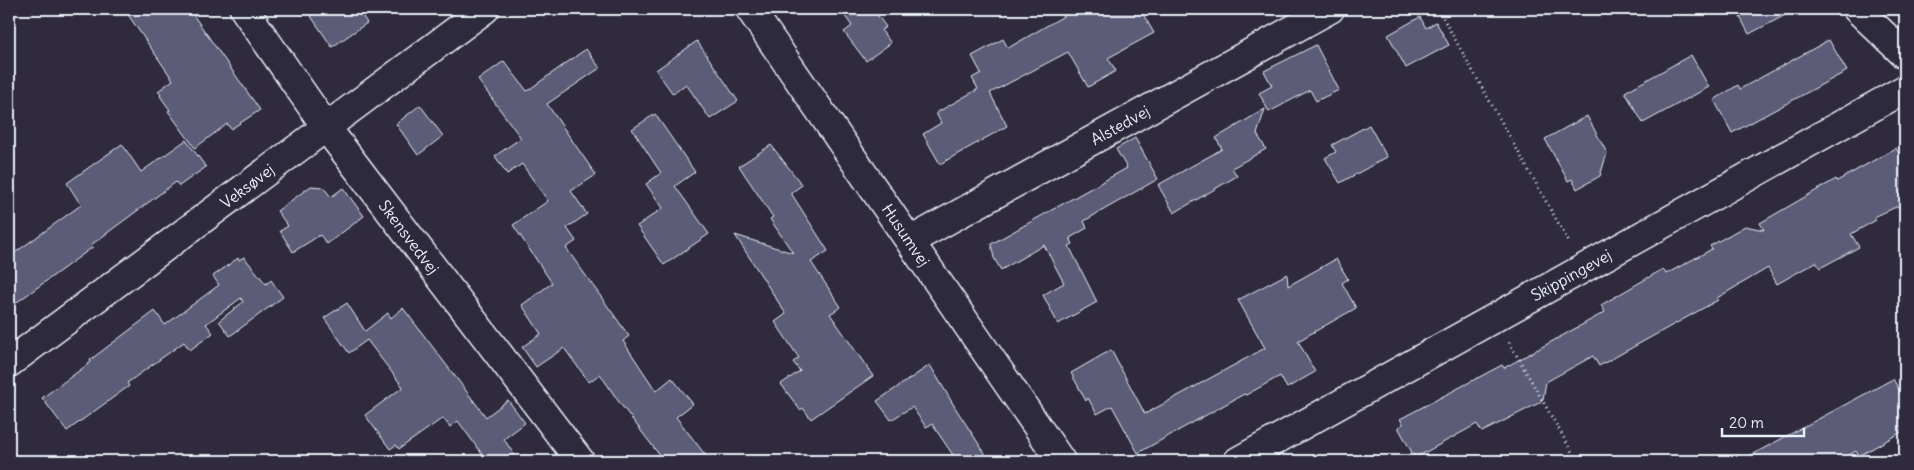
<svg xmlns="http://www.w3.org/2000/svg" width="1914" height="470" font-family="Delius,sans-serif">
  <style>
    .building { fill: #5c5b78; stroke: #e8f1f8 }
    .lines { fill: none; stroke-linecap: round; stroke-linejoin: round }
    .minor-casing { stroke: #e8f1f8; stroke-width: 31 }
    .path { stroke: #e8f1f8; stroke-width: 3; stroke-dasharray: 1 4; stroke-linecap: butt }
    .minor { stroke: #2f2a3d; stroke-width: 28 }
    .labels { text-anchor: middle; stroke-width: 4; stroke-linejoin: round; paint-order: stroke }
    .street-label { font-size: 16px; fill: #e8f1f8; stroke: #2f2a3d }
  </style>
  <rect width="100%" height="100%" fill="#2f2a3d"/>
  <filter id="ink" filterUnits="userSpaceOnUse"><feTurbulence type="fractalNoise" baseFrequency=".02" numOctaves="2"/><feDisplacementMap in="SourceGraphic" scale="10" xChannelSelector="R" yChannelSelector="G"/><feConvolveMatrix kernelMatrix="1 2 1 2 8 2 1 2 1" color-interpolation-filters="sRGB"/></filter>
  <g filter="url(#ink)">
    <!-- building -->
    <g class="building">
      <polygon points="124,9 189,9 260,110 231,129 227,124 195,148 168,111 170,110 160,96 161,95 158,91 173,80"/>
      <polygon points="306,9 358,9 367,23 332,47"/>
      <polygon points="840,9 873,9 886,27 881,30 891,43 866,61 844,32 852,26"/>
      <polygon points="1076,9 1140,9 1154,33 1108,58 1116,71 1088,87 1068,52 990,93 1007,126 940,164 923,134 941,123 936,113 978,89 972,78 981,73 972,56 1003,39 1008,48"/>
      <polygon points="1736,9 1797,9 1749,34"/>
      <polygon points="1420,17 1426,28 1436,22 1449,45 1406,68 1388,35"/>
      <polygon points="1829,40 1847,71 1732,133 1714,100 1738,85 1740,89"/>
      <polygon points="697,41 738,101 710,119 686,84 673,94 656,70"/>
      <polygon points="1316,45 1339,90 1316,101 1310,90 1269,112 1259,93 1272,86 1264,71"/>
      <polygon points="586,49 600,68 547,104 596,175 571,191 587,214 567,228 576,241 566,248 629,336 623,341 656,391 672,378 693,404 676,417 710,461 664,461 619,402 600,374 589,382 564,348 536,367 522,347 541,334 522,305 552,283 513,225 548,201 522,164 507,174 495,156 521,138 478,80 504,61 527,91"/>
      <polygon points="1691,55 1709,87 1643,123 1625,92"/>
      <polygon points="420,105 443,136 418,155 396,124"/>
      <polygon points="1265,109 1257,134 1266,149 1232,168 1237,176 1174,213 1158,185 1222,149 1216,138"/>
      <polygon points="655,114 695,172 675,186 709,234 664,265 637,226 663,208 646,184 661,173 632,129"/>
      <polygon points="1587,116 1607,153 1600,176 1577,189 1572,179 1568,181 1545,139"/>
      <polygon points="1369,125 1387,157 1340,183 1325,158 1336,152 1332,145"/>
      <polygon points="1135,138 1158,179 1084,221 1087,228 1070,238 1073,244 1069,246 1097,302 1058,324 1043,295 1064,283 1044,245 1001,270 994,258 991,244 1127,168 1116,149"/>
      <polygon points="186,140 206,167 179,186 176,182 91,245 93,247 9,308 9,257 81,205 67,183 122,144 141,172"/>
      <polygon points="771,145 802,185 791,193 828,251 811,262 841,307 830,314 873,376 811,419 803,408 800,410 781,384 800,371 793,362 799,358 775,322 786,314 735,235 793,253 770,219 773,217 739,166"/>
      <polygon points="1896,148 1905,165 1905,203 1874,217 1876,220 1851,234 1859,247 1820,268 1816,262 1777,284 1768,268 1717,298 1718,300 1599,366 1593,356 1546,382 1543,399 1539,403 1482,432 1477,424 1415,458 1398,427 1403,424 1400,419 1502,365 1504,368 1605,312 1601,305 1663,269 1666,274 1712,249 1710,246 1745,226 1764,230 1760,223 1836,179 1837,181"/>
      <polygon points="311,186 323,187 331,197 343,188 364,216 327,244 320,235 293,252 280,231 288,226 277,211"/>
      <polygon points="244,257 266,284 271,280 283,297 230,336 219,321 243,302 241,298 206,324 213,333 190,350 184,342 127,383 129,386 67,431 42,398 91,362 90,360 155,311 165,325 219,285 213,276 238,258 239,260"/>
      <polygon points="1336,259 1348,279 1342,283 1356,308 1298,341 1315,372 1287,388 1280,376 1246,395 1244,394 1138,453 1112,406 1097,414 1088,398 1086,401 1071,373 1111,350 1145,414 1265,348 1238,300 1287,274 1288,286"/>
      <polygon points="347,303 365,331 388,313 391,318 403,308 486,417 508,400 525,423 504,439 518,461 487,461 458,421 450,427 443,418 399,449 396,445 390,449 365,415 403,387 367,340 349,353 324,318"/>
      <polygon points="930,365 956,409 990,461 957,461 932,424 926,427 912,407 891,420 877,401"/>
      <polygon points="1893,379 1905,400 1905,430 1859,456 1856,451 1839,461 1740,461"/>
    </g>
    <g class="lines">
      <!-- minor casing -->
      <g class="minor-casing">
        <g id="minor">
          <polyline points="244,9 326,127 580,461"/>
          <polyline points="750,9 1061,461"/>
          <polyline points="1857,9 1905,55"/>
          <polyline points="910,241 1330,9"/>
          <polyline points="9,363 485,9"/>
          <polyline points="1238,461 1905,89"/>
        </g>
      </g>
      <!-- path -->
      <g class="path">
        <polyline points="1438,9 1570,244"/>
        <polyline points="1509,342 1577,461"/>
      </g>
      <!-- minor -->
      <use href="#minor" class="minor"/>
    </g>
  </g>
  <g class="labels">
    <!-- street labels -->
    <g class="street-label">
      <text transform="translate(1120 125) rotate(-29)" y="6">Alstedvej</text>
      <text transform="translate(247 186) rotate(-37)" y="6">Veksøvej</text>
      <text transform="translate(906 235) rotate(56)" y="6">Husumvej</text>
      <text transform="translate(409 237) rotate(53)" y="6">Skensvedvej</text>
      <text transform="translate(1571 275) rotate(-29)" y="6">Skippingevej</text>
    </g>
  </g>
  <!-- margin -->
  <rect width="1914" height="470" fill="none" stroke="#2f2a3d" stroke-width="30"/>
  <rect x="15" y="15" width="1884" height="440" fill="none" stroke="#e8f1f8" stroke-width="2" filter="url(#ink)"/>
  <!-- scale -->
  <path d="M1722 428v8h82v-8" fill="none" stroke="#e8f1f8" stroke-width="2.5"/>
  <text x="1729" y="428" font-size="15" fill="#e8f1f8" stroke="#2f2a3d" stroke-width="4" paint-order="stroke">20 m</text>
</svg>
